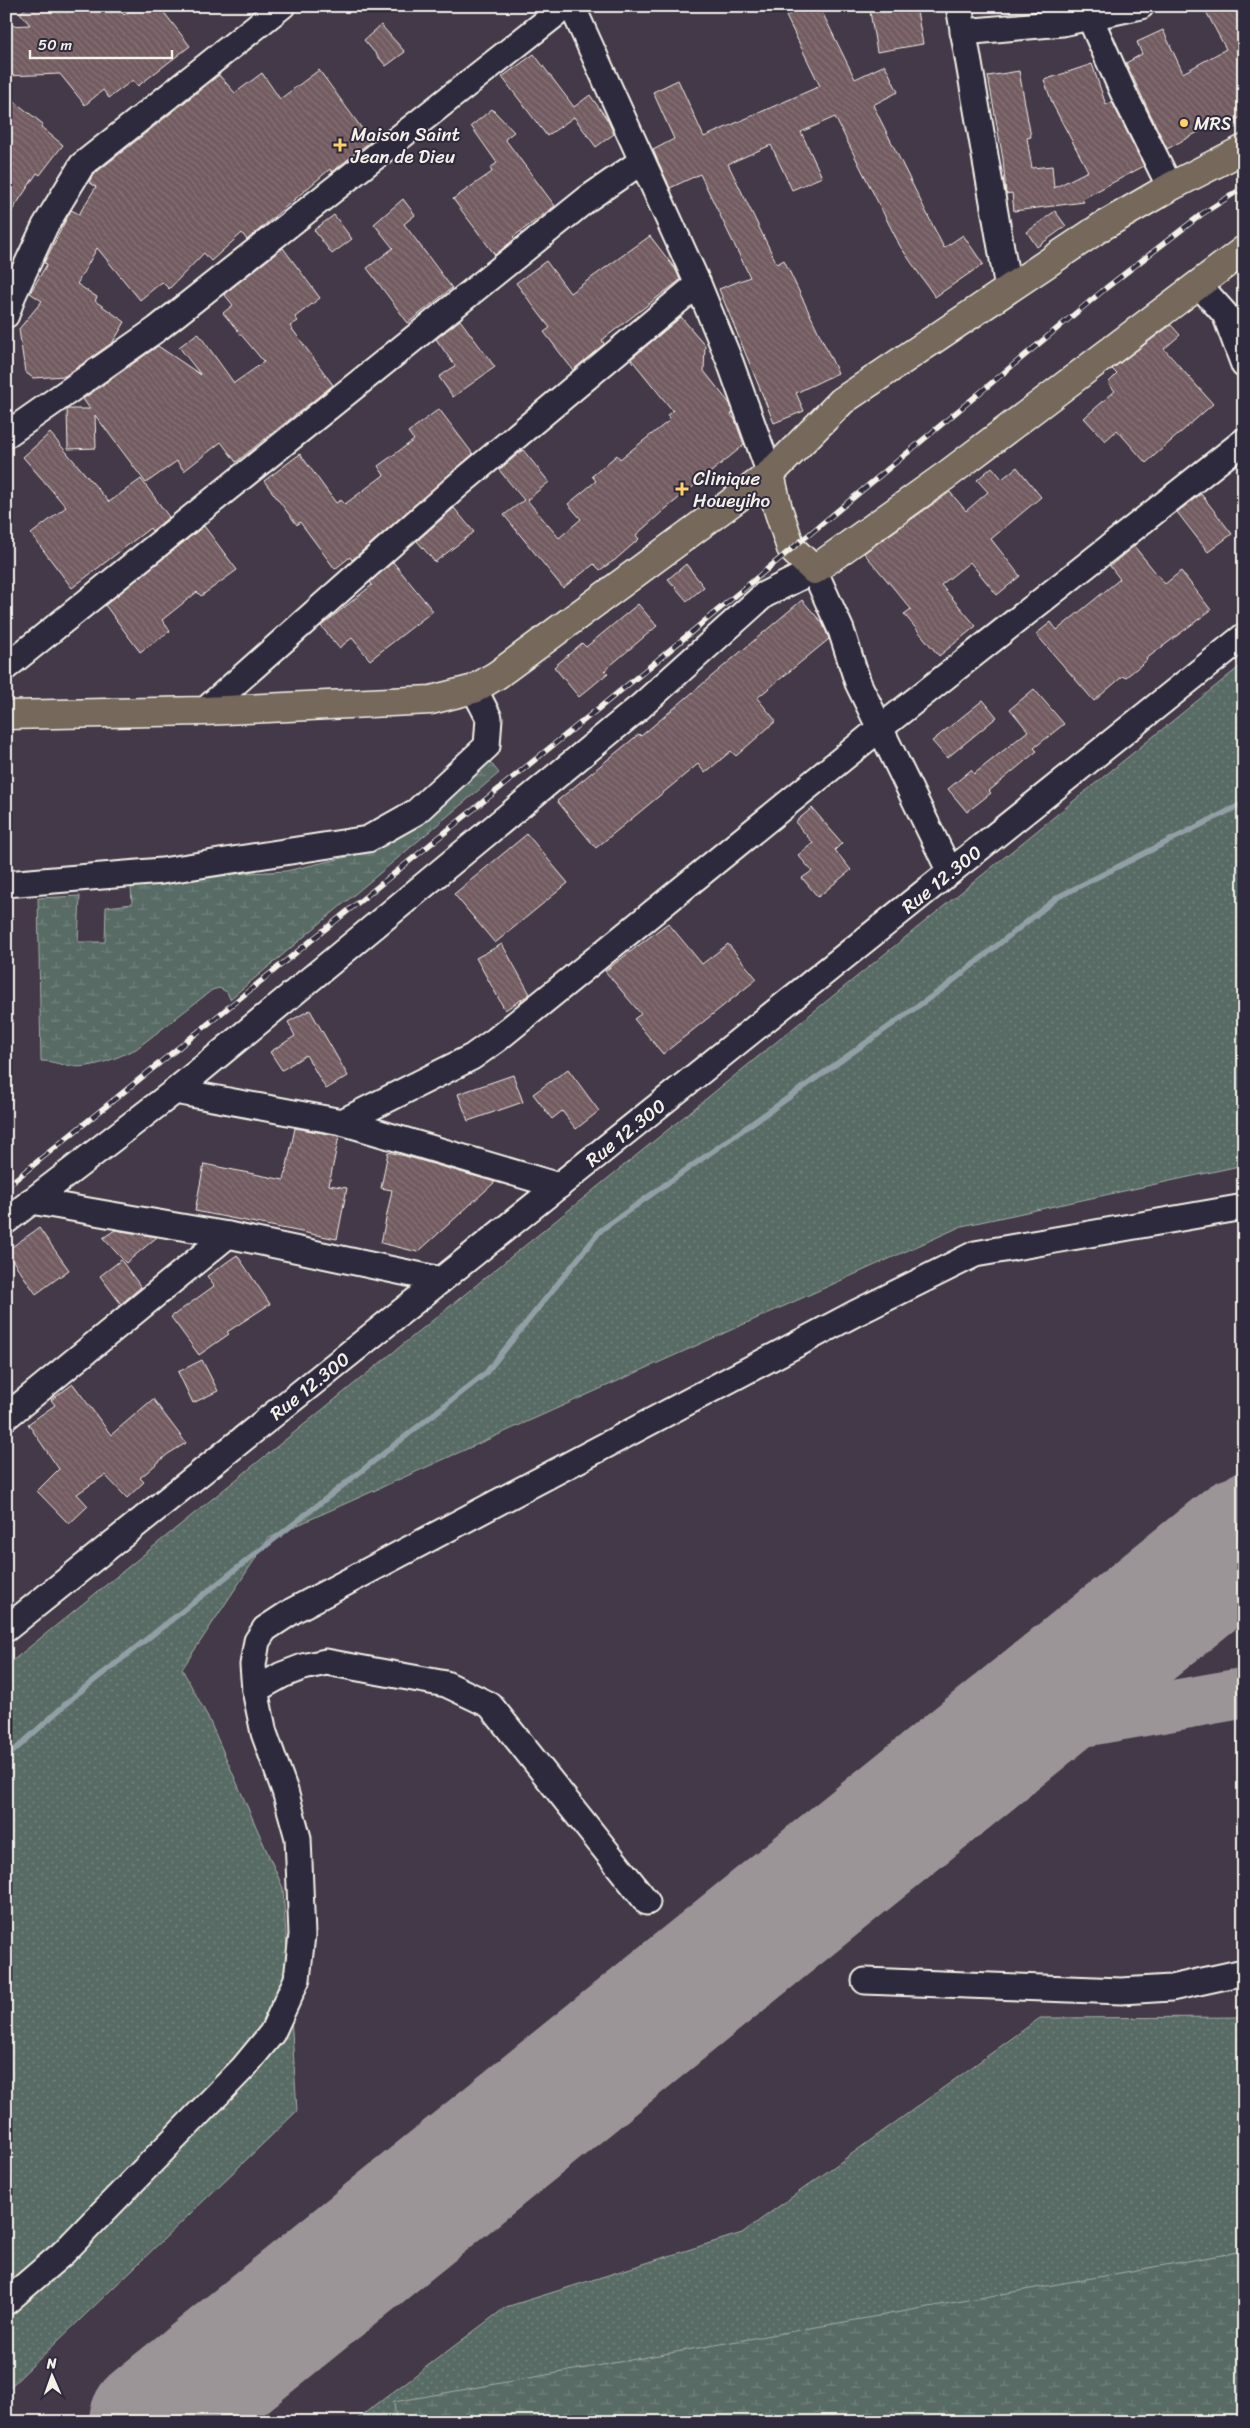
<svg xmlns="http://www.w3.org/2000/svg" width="1250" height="2428" font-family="Sriracha,sans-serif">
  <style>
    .grass { fill: url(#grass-dots); stroke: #a6aea6 }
    .wetland { fill: url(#wetland-marsh); stroke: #a6aea6 }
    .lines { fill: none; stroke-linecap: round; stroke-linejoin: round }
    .stream { stroke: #929fa6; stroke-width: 5.5 }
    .taxiway { stroke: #9c9598; stroke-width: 51 }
    .runway { stroke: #9c9598; stroke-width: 128 }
    .building { fill: url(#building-back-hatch); stroke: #f4f1e8 }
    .minor-casing { stroke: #f4f1e8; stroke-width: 29 }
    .major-casing { stroke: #f4f1e8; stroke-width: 31 }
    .minor { stroke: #2f2a3d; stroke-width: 25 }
    .major { stroke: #76695c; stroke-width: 28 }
    .rail-casing { stroke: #f4f1e8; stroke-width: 5.5 }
    .rail { stroke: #2f2a3d; stroke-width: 4; stroke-dasharray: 11; stroke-linecap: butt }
    .poi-dot { fill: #ffd166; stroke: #2f2a3d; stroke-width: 2 }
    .labels { text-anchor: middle; stroke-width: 4; stroke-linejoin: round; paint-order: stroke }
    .poi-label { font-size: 19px; fill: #f4f1e8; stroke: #2f2a3d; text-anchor: start }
    .street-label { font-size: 19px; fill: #f4f1e8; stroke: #2f2a3d }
  </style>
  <defs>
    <pattern id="grass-dots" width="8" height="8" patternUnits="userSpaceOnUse" patternTransform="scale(1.25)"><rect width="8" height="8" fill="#586c65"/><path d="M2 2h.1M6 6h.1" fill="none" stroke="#71817b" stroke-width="1.8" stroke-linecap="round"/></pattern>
    <pattern id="wetland-marsh" width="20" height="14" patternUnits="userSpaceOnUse" patternTransform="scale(1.25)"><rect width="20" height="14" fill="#586c65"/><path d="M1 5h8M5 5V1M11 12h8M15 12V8" fill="none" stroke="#71817b"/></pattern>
    <pattern id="building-back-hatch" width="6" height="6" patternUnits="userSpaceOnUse" patternTransform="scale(1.25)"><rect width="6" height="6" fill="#725b61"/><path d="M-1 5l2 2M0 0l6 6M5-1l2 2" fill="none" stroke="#877378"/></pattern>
  </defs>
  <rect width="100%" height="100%" fill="#433948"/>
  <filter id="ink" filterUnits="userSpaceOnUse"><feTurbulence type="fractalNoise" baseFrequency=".02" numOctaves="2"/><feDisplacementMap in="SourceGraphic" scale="10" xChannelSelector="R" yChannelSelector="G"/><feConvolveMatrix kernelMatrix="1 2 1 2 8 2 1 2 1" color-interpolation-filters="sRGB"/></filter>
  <g filter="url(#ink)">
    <!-- grass -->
    <g class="grass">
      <polygon points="1244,663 1244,1165 962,1226 269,1538 182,1669 208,1717 283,1888 297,2111 6,2391 6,1666"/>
      <polygon points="1244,2017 1244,2422 353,2422 506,2307 742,2233 1040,2018"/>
    </g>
    <!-- wetland -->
    <g class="wetland">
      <path d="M486,757L499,773L230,999L227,992L219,988L212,990L136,1049C116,1058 91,1070 68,1066C58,1064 52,1061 41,1061L38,898L80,896L78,942H105L106,907L132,904L131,886L159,885V878L286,871L369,852L445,796Z"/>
      <polygon points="1244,2251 1244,2422 396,2422 394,2402"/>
    </g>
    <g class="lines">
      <!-- stream -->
      <polyline class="stream" points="6,1758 78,1693 485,1374 601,1230 945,987 1058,897 1244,803"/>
      <!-- taxiway -->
      <g class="taxiway">
        <path d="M1189,1585C1209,1555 1213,1520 1244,1497"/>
        <polyline points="987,1748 1016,1734 1041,1729 1244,1693"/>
      </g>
      <!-- runway -->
      <polyline class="runway" points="153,2422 1244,1540"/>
    </g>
    <!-- building -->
    <g class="building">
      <polygon points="29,6 115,6 124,15 136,6 159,6 190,46 138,86 133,80 109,98 103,90 85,105 60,74 6,76 6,26 30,25 20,13"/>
      <polygon points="807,6 819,6 855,79 885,65 898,92 873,105 944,248 963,235 983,264 935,297 900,246 835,117 801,132 822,177 792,190 771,145 728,164 777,264 784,260 838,373 796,393 804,411 774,423 719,289 750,277 700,174 670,188 653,150 674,139 653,92 678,80 704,137 820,86 786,16"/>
      <polygon points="869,6 916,6 923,44 877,52"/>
      <polygon points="1203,6 1240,6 1244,14 1244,116 1213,129 1211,125 1167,149 1126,63 1142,54 1137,42 1163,30 1183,73 1226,49"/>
      <polygon points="381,25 405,52 386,66 364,40"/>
      <polygon points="534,54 574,107 590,95 607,119 614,134 596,147 574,117 547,136 502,77"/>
      <polygon points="1092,64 1106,105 1112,102 1144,166 1082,199 1084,202 1014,211 1012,193 1006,194 1003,159 988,76 1019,71 1031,137 1027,138 1032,168 1052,166 1054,188 1088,171 1053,105 1044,80"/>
      <polygon points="319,70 371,141 332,172 330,169 247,240 242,233 211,261 204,253 169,289 162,282 140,300 97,248 77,284 97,297 95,301 125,322 113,342 65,376 33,378 25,372 19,329 42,301 30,293 47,264 44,263 71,210 79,214 96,187 89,182 93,175 219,75 235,93 262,73 280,99"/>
      <polygon points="6,95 43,124 41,127 63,145 40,175 37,173 6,220 6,175 13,164 6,159"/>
      <polygon points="492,109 514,132 505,139 555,206 513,237 515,239 495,255 453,199 492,172 490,168 497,163 471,126"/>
      <polygon points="403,199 415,215 404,224 452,288 408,323 367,268 393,248 374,224"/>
      <polygon points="1055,211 1066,226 1037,247 1027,232"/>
      <polygon points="334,215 352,239 332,254 314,230"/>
      <polygon points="650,236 676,270 680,280 602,340 604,344 573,370 544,332 550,328 516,283 546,261 570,293"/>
      <polygon points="283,248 320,298 295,317 298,321 290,326 333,385 236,462 221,442 184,471 177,461 146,483 95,415 96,448 68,449 67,409 90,409 83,399 158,346 201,375 179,347 198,333 234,383 264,362 223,313 233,305 224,294"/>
      <polygon points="681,317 705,345 704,371 730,404 733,413 731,414 735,420 744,445 663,511 636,535 639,539 615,560 600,570 594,564 563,588 504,515 524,500 499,470 523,450 549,482 527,500 559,538 581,519 568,504 596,481 592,476 617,455 620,459 670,420 667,415 673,411 631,359"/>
      <polygon points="460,320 495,367 453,397 439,377 455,366 436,339"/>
      <polygon points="1171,325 1180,335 1164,349 1213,404 1146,463 1117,430 1105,441 1084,418 1115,391 1108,383 1117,374 1112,369"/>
      <polygon points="439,409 473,454 352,560 350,557 335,569 300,522 297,525 264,481 300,454 336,503 341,500 345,504 384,475 378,466 414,440 408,432"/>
      <polygon points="50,433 109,502 141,479 169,517 152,531 150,528 72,588 31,534 66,507 23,457"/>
      <polygon points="992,467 1002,479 1017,467 1041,497 991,539 1020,576 997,595 970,562 941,585 976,626 939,656 904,614 911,609 864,553 950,492 966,511 988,492 977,480"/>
      <polygon points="1201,494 1232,534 1208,552 1177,512"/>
      <polygon points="454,508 474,532 435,562 417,541"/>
      <polygon points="204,526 237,570 201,596 197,592 162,620 170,631 140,652 105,605"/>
      <polygon points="1134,546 1165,584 1181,571 1211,610 1146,659 1147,660 1125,678 1123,676 1094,701 1036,634 1051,622 1057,630 1120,579 1110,566"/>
      <polygon points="393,562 433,611 370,660 352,638 339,648 321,626 372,585 370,582"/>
      <polygon points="686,564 704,587 687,601 668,579"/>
      <polygon points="802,600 823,624 829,639 757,698 776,721 736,756 731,751 705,773 698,764 596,848 557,801 639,734 641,736"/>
      <polygon points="638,604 657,626 605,670 608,673 579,697 554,667 582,643 586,647"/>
      <polygon points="1034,689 1064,724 1034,748 1037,751 989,791 991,793 967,812 948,789 971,770 974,774 1028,731 1010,709"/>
      <polygon points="983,700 997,717 947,758 932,741"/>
      <polygon points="812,808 842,843 835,850 851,870 818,897 802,878 812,871 798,855 813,843 795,822"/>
      <polygon points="527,834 568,883 495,943 454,894"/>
      <polygon points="668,923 702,964 728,944 757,979 663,1054 634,1019 641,1014 605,971"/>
      <polygon points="502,944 530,994 505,1010 476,958"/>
      <polygon points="310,1010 348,1076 326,1089 306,1055 282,1070 270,1052 295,1036 288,1022"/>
      <polygon points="568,1069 599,1111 576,1129 562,1111 552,1119 533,1094"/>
      <polygon points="513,1075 523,1102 468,1121 458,1094"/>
      <polygon points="295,1128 339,1136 329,1185 347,1188 337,1239 195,1211 204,1164 284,1180"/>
      <polygon points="388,1152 405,1156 495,1182 418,1252 381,1243 392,1190 381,1188"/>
      <polygon points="39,1228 69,1270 36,1294 6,1251"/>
      <polygon points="115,1230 157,1237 126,1263 103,1238"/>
      <polygon points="237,1255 270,1304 227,1332 229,1334 199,1355 171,1317 214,1286 207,1276"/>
      <polygon points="121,1260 141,1287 121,1304 100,1276"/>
      <polygon points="202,1360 218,1391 193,1403 178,1372"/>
      <polygon points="73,1384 111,1435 153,1399 186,1443 168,1454 140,1478 144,1482 127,1498 105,1475 77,1494 88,1506 69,1524 37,1491 59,1469 28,1424 55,1405 51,1400"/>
    </g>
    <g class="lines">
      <!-- minor casing -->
      <g class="minor-casing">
        <g id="minor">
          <polyline points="572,6 698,284 730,362 770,474"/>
          <polyline points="959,6 1008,288"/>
          <polyline points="1090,18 1123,92 1170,187"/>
          <polyline points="963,32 1062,23 1141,6"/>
          <polyline points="1198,284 1225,314 1244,365"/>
          <polyline points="6,315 13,295 45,226 82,165 282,6"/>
          <polyline points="6,435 157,329 566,6"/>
          <polyline points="6,667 587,199 642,161"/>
          <polyline points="204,711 457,486 698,284"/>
          <polyline points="6,884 162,871 368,839 416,812 487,746 489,718 474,689"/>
          <polyline points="175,1091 342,1122 559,1186"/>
          <polyline points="342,1122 472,1057 496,1040 879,729 1244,441"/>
          <polyline points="31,1201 228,1235 441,1280"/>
          <polyline points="6,1221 175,1091 641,706 764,595 814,570 841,630 858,683 950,872"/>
          <polyline points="6,1417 228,1235"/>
          <path id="s1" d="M6,1629L1244,636"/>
          <polyline points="255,1690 282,1675 303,1667 326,1662 446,1684 490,1705 647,1902"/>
          <polyline points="865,1981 1121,1991 1171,1988 1244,1972"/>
          <polyline points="6,2302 63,2253 244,2067 272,2033 297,1979 302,1935 298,1838 285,1791 264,1733 255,1690 253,1665 257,1641 265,1629 294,1610 854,1314 975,1254 1244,1207"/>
        </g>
      </g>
      <!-- major casing -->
      <g class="major-casing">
        <g id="major">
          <polyline points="770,474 778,509 791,548 814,570 948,474 1244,250"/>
          <polyline points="6,715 204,711 431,700 474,689 497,675 770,474 842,401 1101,227 1170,187 1244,149"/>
        </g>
      </g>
      <!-- minor -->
      <use href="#minor" class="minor"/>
      <!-- major -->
      <use href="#major" class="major"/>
      <!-- rail casing -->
      <g class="rail-casing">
        <polyline id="rail" points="6,1187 630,683 1106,288 1202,214 1244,187"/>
      </g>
      <!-- rail -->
      <use href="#rail" class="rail"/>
    </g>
  </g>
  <!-- markers -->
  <g class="poi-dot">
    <circle cx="1184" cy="123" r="5"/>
    <path d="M337.5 137.5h5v5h5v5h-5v5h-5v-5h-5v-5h5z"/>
    <path d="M679.5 481.5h5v5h5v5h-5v5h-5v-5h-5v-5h5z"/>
  </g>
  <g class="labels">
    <!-- poi labels -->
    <g class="poi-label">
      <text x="1194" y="130">MRS</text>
      <text x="351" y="141">Maison Saint<tspan x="351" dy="22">Jean de Dieu</tspan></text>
      <text x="693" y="485">Clinique<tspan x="693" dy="22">Houeyiho</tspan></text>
    </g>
    <!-- street labels -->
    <g class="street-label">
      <text dy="7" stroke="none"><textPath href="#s1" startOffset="1199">Rue 12.300</textPath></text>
      <text dy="7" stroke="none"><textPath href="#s1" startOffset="794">Rue 12.300</textPath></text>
      <text dy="7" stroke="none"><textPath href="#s1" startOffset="389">Rue 12.300</textPath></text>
    </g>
  </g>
  <!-- margin -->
  <rect width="1250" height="2428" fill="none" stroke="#2f2a3d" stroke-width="25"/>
  <rect x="12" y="12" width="1225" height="2403" fill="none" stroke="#f4f1e8" stroke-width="2" filter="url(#ink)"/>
  <!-- north arrow -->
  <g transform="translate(52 2376) rotate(358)" stroke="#2f2a3d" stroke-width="4" paint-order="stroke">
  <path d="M0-4L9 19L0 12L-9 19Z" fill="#f4f1e8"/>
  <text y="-8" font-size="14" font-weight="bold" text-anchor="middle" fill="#f4f1e8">N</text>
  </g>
  <!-- scale -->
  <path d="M30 50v8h142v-8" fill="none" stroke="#f4f1e8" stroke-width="2.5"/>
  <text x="38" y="50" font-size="15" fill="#f4f1e8" stroke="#2f2a3d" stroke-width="4" paint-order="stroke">50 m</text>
</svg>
